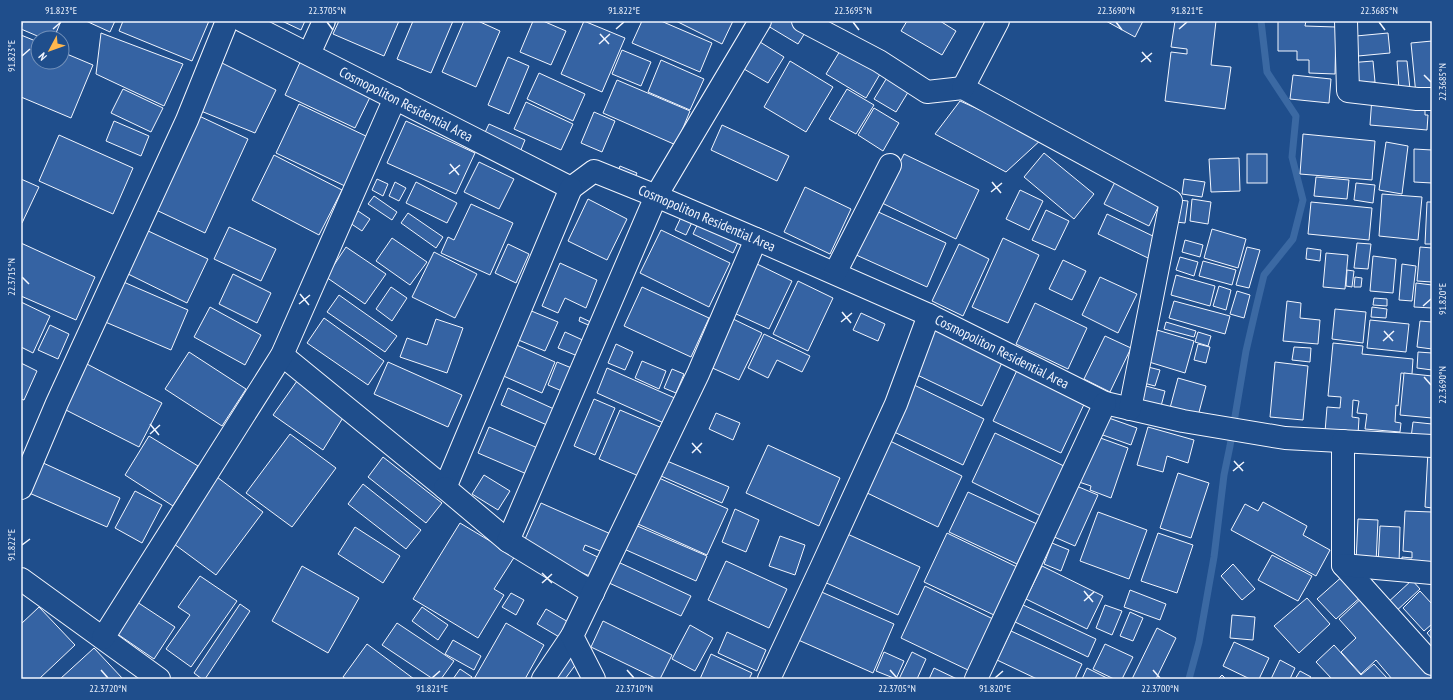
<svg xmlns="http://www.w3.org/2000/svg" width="1453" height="700" font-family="'PT Sans Narrow',sans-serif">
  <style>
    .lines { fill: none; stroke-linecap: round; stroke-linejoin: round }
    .stream { stroke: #3b69a3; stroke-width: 7 }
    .building { fill: #3563a3; stroke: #f2f6ff }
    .minor-casing { stroke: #f2f6ff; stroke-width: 24 }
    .minor { stroke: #1f4e8c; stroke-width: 22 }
    .ticks { fill: none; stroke: #f2f6ff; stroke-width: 1.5 }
    .labels { text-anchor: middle; stroke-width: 3; stroke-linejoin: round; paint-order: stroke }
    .street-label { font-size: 14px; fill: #f2f6ff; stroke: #1f4e8c }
    .neatline { fill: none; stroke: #f2f6ff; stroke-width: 1.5 }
    .ticks-label { font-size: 10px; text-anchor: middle; fill: #f2f6ff }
  </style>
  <rect width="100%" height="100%" fill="#1f4e8c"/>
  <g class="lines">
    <!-- stream -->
    <polyline class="stream" points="1189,679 1199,642 1214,557 1224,475 1230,446 1246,351 1256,308 1264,275 1293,239 1303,200 1292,157 1296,116 1267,72 1261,21"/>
  </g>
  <!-- building -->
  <g class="building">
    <polygon points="23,21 61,21 54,38 42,38 21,29"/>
    <polygon points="86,21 115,21 110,32"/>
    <polygon points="123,21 209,21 192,61 119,31"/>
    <polygon points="282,21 305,21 301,30"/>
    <polygon points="339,21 399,21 384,56 333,34"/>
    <polygon points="413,21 453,21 431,73 397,59"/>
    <polygon points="464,21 478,21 500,31 476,87 442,72"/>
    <polygon points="533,21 543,21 566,31 551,65 520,52"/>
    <polygon points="584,21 625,38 602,92 561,74"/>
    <polygon points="642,21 661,21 712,43 700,72 632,43"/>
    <polygon points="676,21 733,21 722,44"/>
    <polygon points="770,21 797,21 808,28 798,44 768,26"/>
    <polygon points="907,21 940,21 956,31 942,55 901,31"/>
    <polygon points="1106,21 1143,21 1135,37"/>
    <polygon points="1175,21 1216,21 1211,65 1231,67 1225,109 1165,101 1171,52 1187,54 1187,49 1171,47"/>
    <polygon points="1278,21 1306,21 1305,26 1336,27 1335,74 1309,73 1309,60 1297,60 1297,51 1278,51"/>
    <polygon points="101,33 183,64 164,106 96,74"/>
    <polygon points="1388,33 1390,53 1358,56 1356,36"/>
    <polygon points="21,35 38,42 38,62 62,62 62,52 93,65 71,118 21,97"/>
    <polygon points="1432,41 1432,94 1416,95 1411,43"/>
    <polygon points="760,42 784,57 768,83 744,69"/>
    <polygon points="843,46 883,69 866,98 826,74"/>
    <polygon points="622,50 651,62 641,86 612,74"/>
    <polygon points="508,57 529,66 509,114 488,105"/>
    <polygon points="302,58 373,91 355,128 285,95"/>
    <polygon points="661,60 704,79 690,110 648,92"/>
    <polygon points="218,61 276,90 255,133 196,109"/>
    <polygon points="790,61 833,87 806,132 764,107"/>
    <polygon points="1373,61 1375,82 1350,84 1348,63"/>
    <polygon points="1397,61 1407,61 1410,89 1399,90"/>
    <polygon points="539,73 585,94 573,121 527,99"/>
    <polygon points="1293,75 1331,79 1329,103 1290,99"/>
    <polygon points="888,76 910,89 896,112 874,99"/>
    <polygon points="617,80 690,111 676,145 603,113"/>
    <polygon points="123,89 163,108 151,132 111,113"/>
    <polygon points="847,89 874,105 856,134 829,119"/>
    <polygon points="1372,97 1425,106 1425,115 1428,115 1427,130 1370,125"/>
    <polygon points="960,101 1043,138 1006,172 935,134"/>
    <polygon points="526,102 573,124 561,150 514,129"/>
    <polygon points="299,104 370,138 347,187 276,153"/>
    <polygon points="874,108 899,123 883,151 858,135"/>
    <polygon points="594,112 615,121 602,152 581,143"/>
    <polygon points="197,115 248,139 205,233 154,209"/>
    <polygon points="114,121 149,136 141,156 106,141"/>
    <polygon points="406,121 475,153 456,194 387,163"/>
    <polygon points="489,124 525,140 518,157 481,141"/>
    <polygon points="722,125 789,156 777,181 711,150"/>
    <polygon points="1303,134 1375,141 1372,180 1300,174"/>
    <polygon points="59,135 133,168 113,214 39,181"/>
    <polygon points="1386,142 1408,146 1402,194 1379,190"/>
    <polygon points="1414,149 1432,150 1432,183 1414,182"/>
    <polygon points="1044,153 1094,194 1074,219 1024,177"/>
    <polygon points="904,154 979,190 956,239 880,202"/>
    <rect x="1247" y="154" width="20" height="29"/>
    <polygon points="274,155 342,190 319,235 252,200"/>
    <polygon points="1239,158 1240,191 1211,192 1209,159"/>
    <polygon points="479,162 514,179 499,209 464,192"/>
    <polygon points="620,166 637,173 632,184 616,177"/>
    <polygon points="1316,177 1349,180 1347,199 1314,196"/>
    <polygon points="1117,178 1162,199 1149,226 1104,204"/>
    <polygon points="21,179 39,187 22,223 21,222"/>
    <polygon points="377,179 388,184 383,196 372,190"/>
    <polygon points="1184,179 1205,182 1202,197 1182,194"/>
    <polygon points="395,182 406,188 399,201 389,196"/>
    <polygon points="416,182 457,203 447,223 406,203"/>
    <polygon points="1356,183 1375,185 1373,203 1354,200"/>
    <polygon points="805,187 851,209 830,254 784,232"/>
    <polygon points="1020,190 1043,201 1029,230 1006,219"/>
    <polygon points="1382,194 1422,197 1418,240 1379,236"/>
    <polygon points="374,196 397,212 392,220 368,204"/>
    <polygon points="588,199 627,219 607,260 568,241"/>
    <polygon points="1192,199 1211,202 1208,224 1190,221"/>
    <polygon points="1179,200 1188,201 1185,223 1176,222"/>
    <polygon points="1311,202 1372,208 1369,240 1308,234"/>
    <polygon points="1427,202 1432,202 1432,244 1425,244"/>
    <polygon points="471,204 513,223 490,275 441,253 448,237 454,240"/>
    <polygon points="874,210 946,243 927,287 854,254"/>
    <polygon points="1046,210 1069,221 1055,250 1032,240"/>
    <polygon points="358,211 370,219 362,231 350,223"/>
    <polygon points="408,213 443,237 436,248 401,223"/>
    <polygon points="683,213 694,218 686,235 675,230"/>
    <polygon points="1107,214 1157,238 1148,258 1098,234"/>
    <polygon points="700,219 740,238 733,253 693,234"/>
    <polygon points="229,227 276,249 261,281 214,259"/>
    <polygon points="144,229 208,259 187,303 124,272"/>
    <polygon points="1212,229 1246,239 1238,268 1204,258"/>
    <polygon points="661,230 730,263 709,307 640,273"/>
    <polygon points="392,238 427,262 410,285 376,261"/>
    <polygon points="1003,238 1039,255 1008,323 972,307"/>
    <polygon points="1185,240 1203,245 1200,257 1182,252"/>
    <polygon points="21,243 95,277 76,320 21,296"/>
    <polygon points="1357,243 1371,244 1368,269 1354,268"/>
    <polygon points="508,244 529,254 516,283 495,273"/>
    <polygon points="959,244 989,259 963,316 932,301"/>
    <polygon points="346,247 386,274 365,304 326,277"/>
    <polygon points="1247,247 1260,250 1249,288 1236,285"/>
    <polygon points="1420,247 1432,248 1432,282 1417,281"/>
    <polygon points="1307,248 1321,250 1320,261 1306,259"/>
    <polygon points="434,252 477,274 455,318 412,297"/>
    <polygon points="1326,253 1348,255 1345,289 1323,287"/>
    <polygon points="1373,256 1396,259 1393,293 1370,291"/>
    <polygon points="1180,257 1198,262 1194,276 1176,270"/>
    <polygon points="1063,260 1086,271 1072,300 1049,289"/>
    <polygon points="1203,261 1236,270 1232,285 1199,276"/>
    <polygon points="560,263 597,280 586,308 565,298 558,313 542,306"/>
    <polygon points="757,264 792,281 769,329 734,313"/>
    <polygon points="1402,264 1416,266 1412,301 1399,300"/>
    <polygon points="1347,270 1354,271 1352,287 1346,286"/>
    <polygon points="233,274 271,293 257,323 219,304"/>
    <polygon points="1176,275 1215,286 1210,306 1171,295"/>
    <polygon points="1100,277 1137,294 1118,333 1082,315"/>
    <polygon points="1355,277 1362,278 1361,287 1354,287"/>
    <polygon points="119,280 188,310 171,350 103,321"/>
    <polygon points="798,281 833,298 808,351 773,334"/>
    <polygon points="1416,283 1432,285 1432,308 1414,307"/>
    <polygon points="1219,286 1231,290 1226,310 1213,306"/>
    <polygon points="391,287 407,298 392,321 376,309"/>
    <polygon points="642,287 709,318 691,357 624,326"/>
    <polygon points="1237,291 1250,295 1244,318 1230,314"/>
    <polygon points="339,295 397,336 385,352 327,312"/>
    <polygon points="1374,298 1387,299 1387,306 1373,305"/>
    <polygon points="1174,301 1230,316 1225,334 1169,318"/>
    <polygon points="1287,301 1301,303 1300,318 1320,320 1318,344 1283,341"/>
    <polygon points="21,302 50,316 33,353 21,347"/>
    <polygon points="1035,303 1087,328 1068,369 1016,344"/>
    <polygon points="210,307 261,335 245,365 194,337"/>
    <polygon points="1372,307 1387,309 1386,318 1371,317"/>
    <polygon points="1335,309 1366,312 1363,343 1332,339"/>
    <polygon points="529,310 558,322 545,351 516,339"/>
    <polygon points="861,313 885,324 878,341 853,330"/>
    <polygon points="580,317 595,324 593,327 579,321"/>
    <polygon points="324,318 384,361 368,385 307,343"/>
    <polygon points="731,318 762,333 739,380 708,366"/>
    <polygon points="436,319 463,328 447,373 400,357 407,338 427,345"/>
    <polygon points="1370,320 1409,324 1406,352 1367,348"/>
    <polygon points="932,321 1005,356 982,406 909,371"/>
    <polygon points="1420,321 1432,322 1432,349 1417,347"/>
    <polygon points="1166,322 1196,331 1194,337 1164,329"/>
    <polygon points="50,325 69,334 58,359 38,350"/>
    <polygon points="1157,330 1194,341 1185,373 1149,362"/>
    <polygon points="565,332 587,342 580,357 558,348"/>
    <polygon points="1198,332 1211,336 1208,346 1195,342"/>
    <polygon points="764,334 810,356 802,372 777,360 768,378 748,368"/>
    <polygon points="1105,336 1131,348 1110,392 1084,379"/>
    <polygon points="512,343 555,362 542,393 499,374"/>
    <polygon points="1333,343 1363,346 1362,354 1413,359 1412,374 1401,373 1398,406 1396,405 1395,422 1401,423 1400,432 1365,429 1367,414 1357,413 1359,401 1353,400 1352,417 1359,418 1358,435 1325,432 1327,407 1340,408 1341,397 1328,396"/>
    <polygon points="616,344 633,352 625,370 608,363"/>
    <polygon points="1198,344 1210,347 1206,363 1194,360"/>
    <polygon points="1294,347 1311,348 1310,362 1292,360"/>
    <polygon points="189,352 246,389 222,426 165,389"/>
    <polygon points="1418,352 1432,353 1432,370 1417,368"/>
    <polygon points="642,361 666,371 659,389 635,378"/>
    <polygon points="388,362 462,395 448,427 374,394"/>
    <polygon points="557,362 574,369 564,392 548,385"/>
    <polygon points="1275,362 1308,366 1303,420 1270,417"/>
    <polygon points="21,363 37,371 24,400 21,399"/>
    <polygon points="85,363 162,403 139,447 62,408"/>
    <polygon points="1019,366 1087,398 1061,453 993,421"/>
    <polygon points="1144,366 1160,370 1155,386 1140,382"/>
    <polygon points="607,368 677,399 666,424 597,393"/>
    <polygon points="672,369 684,374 676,393 664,388"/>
    <polygon points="1404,373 1432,376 1432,418 1400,415"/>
    <polygon points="1178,378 1206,386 1198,416 1170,408"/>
    <polygon points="297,381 344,416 323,450 273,415"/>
    <polygon points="912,384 984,419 963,465 890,430"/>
    <polygon points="1138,384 1165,391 1160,410 1133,403"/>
    <polygon points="508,388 554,409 547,425 501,405"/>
    <polygon points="594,399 615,408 595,455 574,446"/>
    <polygon points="620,410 662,428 641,477 599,459"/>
    <polygon points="716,413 740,423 733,440 709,429"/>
    <polygon points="1106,417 1137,428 1131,445 1100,434"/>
    <polygon points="1413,422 1432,424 1432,440 1411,438"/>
    <polygon points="489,427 540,449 529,475 478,453"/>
    <polygon points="1148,427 1194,440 1188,463 1167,456 1163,472 1137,465"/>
    <polygon points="995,433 1066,467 1043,517 972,482"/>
    <polygon points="290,434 336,468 292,527 246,493"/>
    <polygon points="149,436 198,466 173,506 125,475"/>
    <polygon points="1095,436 1128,448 1111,498 1090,490 1091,486 1079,482"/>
    <polygon points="888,440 962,476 938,527 863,491"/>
    <polygon points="768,445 840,478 819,526 746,493"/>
    <polygon points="1428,451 1432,451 1432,508 1425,507"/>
    <polygon points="383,457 442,503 426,523 368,477"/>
    <polygon points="667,461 729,487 722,503 661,476"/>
    <polygon points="41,462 120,498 107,527 27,492"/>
    <polygon points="1178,473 1209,483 1191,538 1160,528"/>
    <polygon points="484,475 510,491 498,510 472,494"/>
    <polygon points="217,477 263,512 216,575 170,541"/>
    <polygon points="659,478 728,509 707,555 638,524"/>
    <polygon points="363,484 421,530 406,549 348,504"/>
    <polygon points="1074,485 1098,495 1075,546 1052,536"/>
    <polygon points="135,491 162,505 142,543 115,528"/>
    <polygon points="968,492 1037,524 1017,564 949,532"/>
    <polygon points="1263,502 1307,526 1303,535 1330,550 1316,576 1231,530 1245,504 1258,511"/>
    <polygon points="541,503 613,535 605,553 585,545 583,550 602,559 594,578 522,546"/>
    <polygon points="735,509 759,520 746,552 722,542"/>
    <polygon points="1405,511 1432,512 1432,569 1402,567 1402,557 1412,558 1412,552 1403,551"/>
    <polygon points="1098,512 1147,530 1129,579 1080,561"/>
    <polygon points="1358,519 1378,520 1376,563 1356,562"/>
    <polygon points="460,523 515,556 494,589 504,595 478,638 413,599"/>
    <polygon points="635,525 707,556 696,581 624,549"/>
    <polygon points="1380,526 1400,527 1399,565 1378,564"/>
    <polygon points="355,527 400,556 383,583 338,554"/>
    <polygon points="843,532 920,567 898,615 822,581"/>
    <polygon points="947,533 1017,567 994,615 924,582"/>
    <polygon points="1158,533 1193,545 1177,593 1141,581"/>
    <polygon points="780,536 805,545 795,575 769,566"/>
    <polygon points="1052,543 1069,550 1061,571 1044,564"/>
    <polygon points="1272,555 1312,576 1298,601 1258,580"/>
    <polygon points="616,561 691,596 681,616 607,582"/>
    <polygon points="726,561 787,589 769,628 708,600"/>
    <polygon points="1233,564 1255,589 1242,600 1221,576"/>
    <polygon points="302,566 359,598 328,653 272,621"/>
    <polygon points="1042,566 1103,596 1087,629 1026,599"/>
    <polygon points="1345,574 1363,595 1336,619 1317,599"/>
    <polygon points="200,576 237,601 191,667 166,649 190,615 178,607"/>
    <polygon points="1412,580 1420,589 1393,614 1385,605"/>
    <polygon points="925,586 993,619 968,670 901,638"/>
    <polygon points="817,590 894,624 873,673 796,639"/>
    <polygon points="1130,590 1166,604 1160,620 1124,607"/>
    <polygon points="1420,591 1432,604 1432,624 1424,631 1403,608"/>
    <polygon points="511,593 524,600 516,615 502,607"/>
    <polygon points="1365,595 1432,670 1432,679 1392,679 1376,660 1361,674 1341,652 1356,638 1339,619"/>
    <polygon points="1307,598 1330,624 1299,653 1274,626"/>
    <polygon points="137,602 175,627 154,659 116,633"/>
    <polygon points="240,604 250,611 205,679 202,679 194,673"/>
    <polygon points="1021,604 1096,639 1088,657 1013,621"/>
    <polygon points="1105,605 1122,611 1112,635 1096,628"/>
    <polygon points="39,607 75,645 39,679 21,679 21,624"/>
    <polygon points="422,607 448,625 438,640 412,621"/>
    <polygon points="546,609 570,623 561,638 537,624"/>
    <polygon points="1130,612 1143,618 1133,641 1120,636"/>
    <polygon points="1232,615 1255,617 1253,640 1230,638"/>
    <polygon points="603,621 672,655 660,679 657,679 591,647"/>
    <polygon points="397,623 454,661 441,679 433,679 382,645"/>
    <polygon points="506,623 544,645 525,679 474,679"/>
    <polygon points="690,625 713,638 695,671 672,659"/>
    <polygon points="1157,628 1176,638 1156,679 1132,679"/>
    <polygon points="1432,628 1432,639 1427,633"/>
    <polygon points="1011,631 1082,664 1075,679 1037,679 997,660"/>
    <polygon points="727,632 766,650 757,671 718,653"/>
    <polygon points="453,640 481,656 474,670 445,654"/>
    <polygon points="1234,642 1269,658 1259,679 1250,679 1223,666"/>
    <polygon points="367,644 414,679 346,679 343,677"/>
    <polygon points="1105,644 1133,657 1122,679 1114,679 1093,669"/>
    <polygon points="1334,645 1361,675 1374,664 1388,679 1332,679 1316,662"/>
    <polygon points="571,647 582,656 565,679 558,679 551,674"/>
    <polygon points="94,648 123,679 60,679"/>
    <polygon points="884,652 904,661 896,679 876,671"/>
    <polygon points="912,652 926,659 917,679 899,679"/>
    <polygon points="711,654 752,673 749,679 700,679"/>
    <polygon points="1280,660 1295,668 1290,679 1271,679"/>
    <polygon points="934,668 957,679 929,679"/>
    <polygon points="1087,668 1109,679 1082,679"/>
    <polygon points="460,669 472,677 470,679 453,679"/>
    <polygon points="1300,671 1311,677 1309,679 1295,679"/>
    <polygon points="1222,675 1226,679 1218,679"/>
  </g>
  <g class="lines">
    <!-- minor casing -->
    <g class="minor-casing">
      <g id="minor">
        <path id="s1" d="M243,21L571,188L594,171L656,196L756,239L929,315L1105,403L1183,421L1285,438L1432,446"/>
        <polyline points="803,21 879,61 927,92 963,88 1171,201 1130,409"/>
        <polyline points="1346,21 1348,91 1417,99 1432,99"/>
        <polyline points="309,54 324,21"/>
        <polyline points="963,88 998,21"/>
        <polyline points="835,273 890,165"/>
        <polyline points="282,355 445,488 571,188"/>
        <polyline points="1343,441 1343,565 1432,664"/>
        <polyline points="21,488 57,403 187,120 227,21"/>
        <polyline points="445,488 508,541"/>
        <polyline points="1343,565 1432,573"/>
        <polyline points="21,579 159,679"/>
        <polyline points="593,593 508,541 656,196 760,21"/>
        <polyline points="103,638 282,355 395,98"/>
        <polyline points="543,679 572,636"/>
        <polyline points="594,679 572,636 698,374 756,239"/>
        <polyline points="769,679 821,568 896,404 929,315"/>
        <polyline points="976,679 1105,403"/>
      </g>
    </g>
    <!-- minor -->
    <use href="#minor" class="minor"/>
  </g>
  <!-- ticks -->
  <path class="ticks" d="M327,22L333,30M853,22L859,30M1116,22L1122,30M1379,22L1385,30M53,29L61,22M616,29L624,22M1179,29L1187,22M600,34L609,44M599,44L610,34M1142,52L1151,62M22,56L30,49M1141,62L1152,53M1424,75L1431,82M450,164L459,175M449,174L460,165M992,182L1001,193M991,192L1002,183M22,277L29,284M300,294L309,305M299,304L310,295M1423,306L1431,299M842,312L851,323M841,322L852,313M1384,331L1393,341M1383,341L1394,331M1424,377L1431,385M150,424L159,435M150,434L160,425M692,443L701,453M692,453L702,443M1234,461L1243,471M1233,471L1244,462M22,545L30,539M542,573L552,583M542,583L552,574M1084,591L1093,602M1084,601L1094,592M101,670L108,678M627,670L634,678M890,670L897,678M1153,670L1160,678M432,678L440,671M995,678L1003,671"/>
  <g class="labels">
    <!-- street labels -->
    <g class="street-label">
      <text dy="5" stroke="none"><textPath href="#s1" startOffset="183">Cosmopoliton Residential Area</textPath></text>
      <text dy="5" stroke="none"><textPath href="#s1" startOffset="519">Cosmopoliton Residential Area</textPath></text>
      <text dy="5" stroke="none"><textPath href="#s1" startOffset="843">Cosmopoliton Residential Area</textPath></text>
    </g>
  </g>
  <!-- border -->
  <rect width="1453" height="700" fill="none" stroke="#1f4e8c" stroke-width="44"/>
  <!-- north arrow -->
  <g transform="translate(50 50) rotate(229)"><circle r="19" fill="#1f4e8c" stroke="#7391ba"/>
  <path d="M0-3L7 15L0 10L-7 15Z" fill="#ffb74d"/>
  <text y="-6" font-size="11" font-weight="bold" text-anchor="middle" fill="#f2f6ff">N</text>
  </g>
  <rect x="22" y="22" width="1409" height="656" class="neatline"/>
  <g class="ticks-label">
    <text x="61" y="14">91.823°E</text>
    <text x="327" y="14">22.3705°N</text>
    <text x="624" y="14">91.822°E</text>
    <text x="853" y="14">22.3695°N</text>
    <text x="1116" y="14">22.3690°N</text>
    <text x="1187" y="14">91.821°E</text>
    <text x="1379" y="14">22.3685°N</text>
    <text transform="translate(11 56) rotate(-90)" y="4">91.823°E</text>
    <text transform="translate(1442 82) rotate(-90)" y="4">22.3685°N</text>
    <text transform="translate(11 277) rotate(-90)" y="4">22.3715°N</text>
    <text transform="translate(1442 299) rotate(-90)" y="4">91.820°E</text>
    <text transform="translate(1442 385) rotate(-90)" y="4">22.3690°N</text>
    <text transform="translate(11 545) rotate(-90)" y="4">91.822°E</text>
    <text x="108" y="692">22.3720°N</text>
    <text x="432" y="692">91.821°E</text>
    <text x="634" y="692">22.3710°N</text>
    <text x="897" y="692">22.3705°N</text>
    <text x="995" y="692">91.820°E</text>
    <text x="1160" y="692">22.3700°N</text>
  </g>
</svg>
